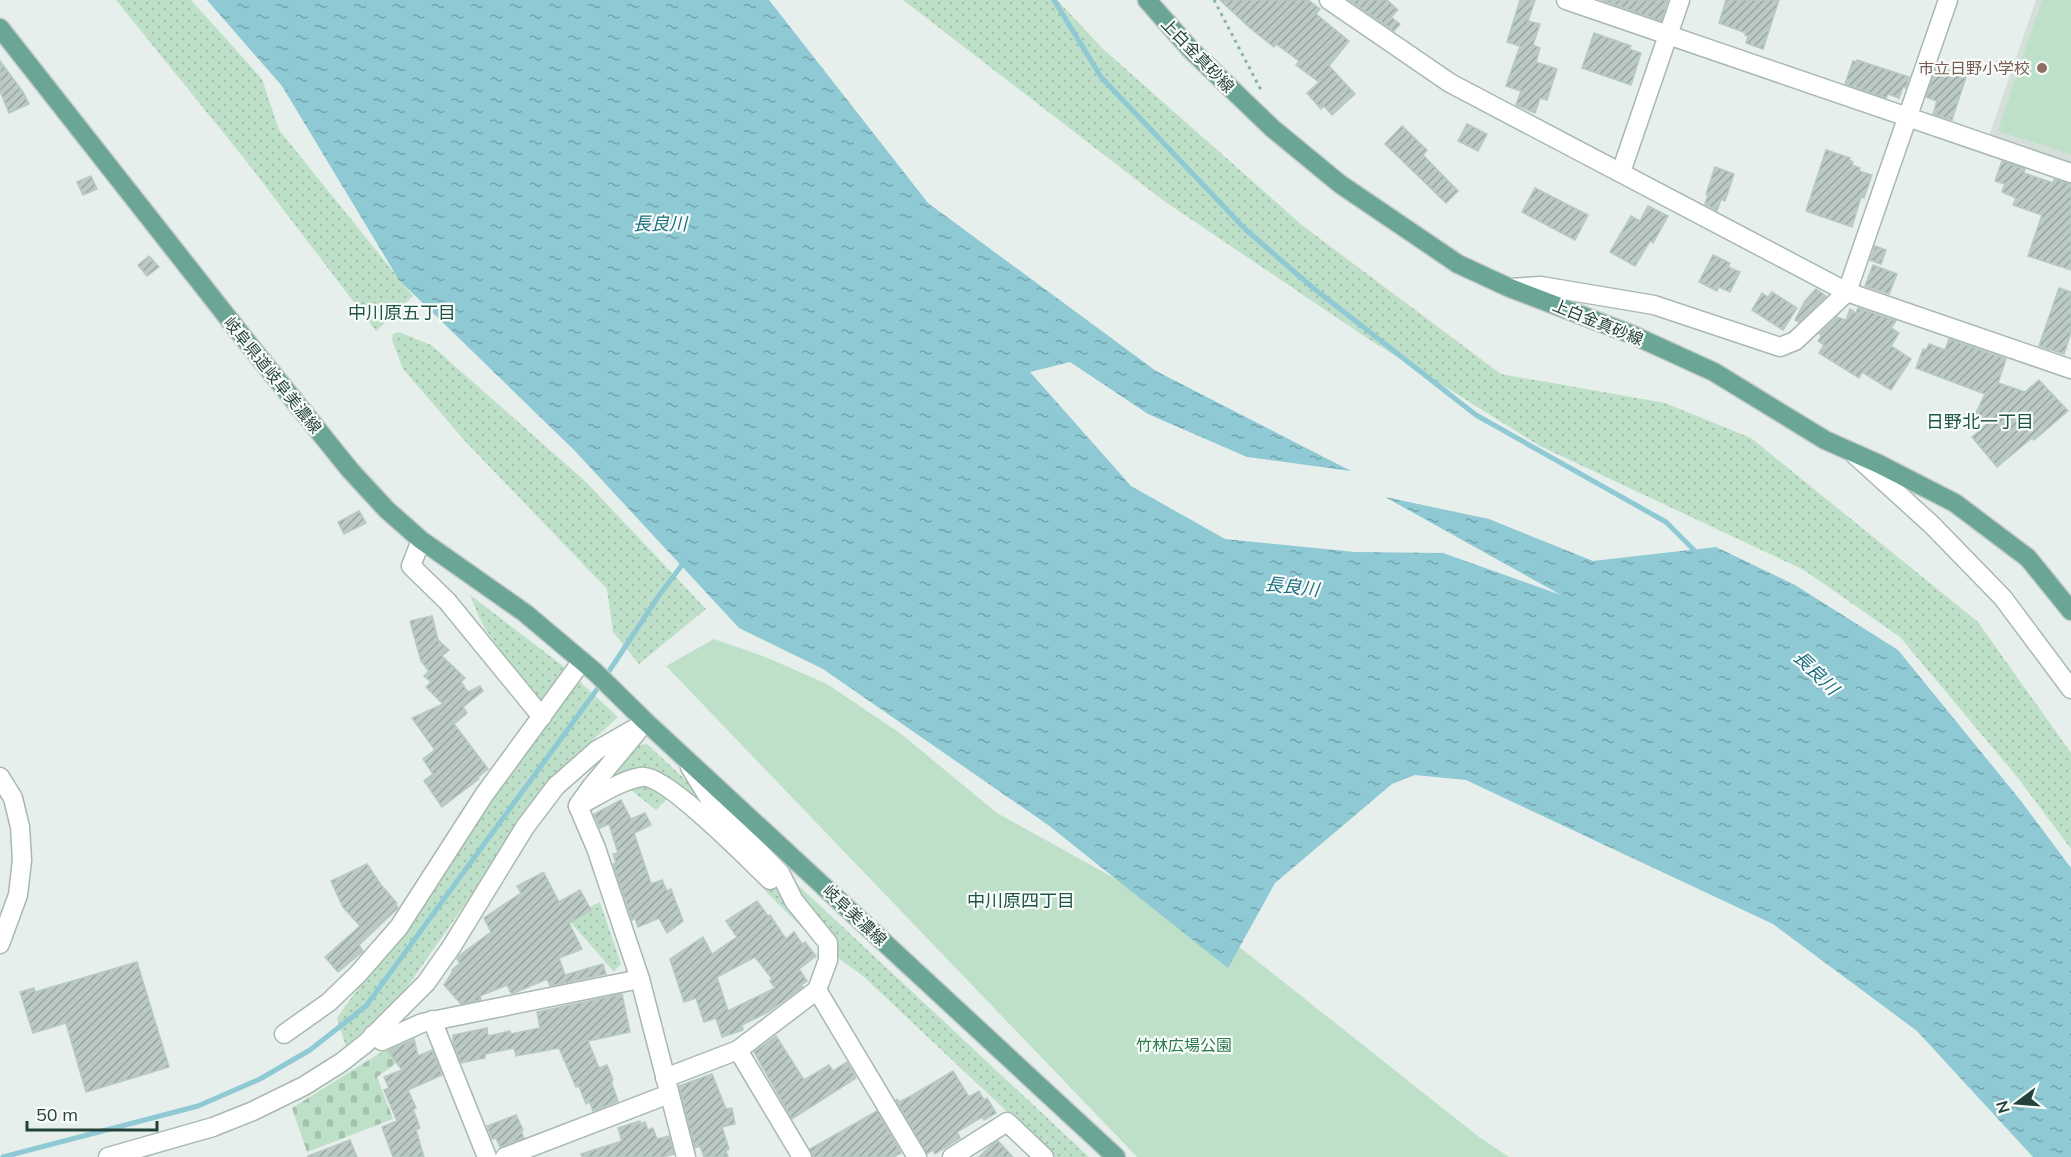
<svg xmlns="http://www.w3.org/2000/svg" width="2071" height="1157" font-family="Mulish,'Noto Sans JP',sans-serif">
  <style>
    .built { fill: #d4dfda }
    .grass { fill: url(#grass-dots) }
    .cemetery { fill: url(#cemetery-stones) }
    .park { fill: #bfe0c8 }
    .water { fill: url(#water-ripples) }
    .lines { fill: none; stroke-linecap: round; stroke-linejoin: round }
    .stream { stroke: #8ec9d4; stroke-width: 5 }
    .building { fill: url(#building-hatch); stroke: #b8c9c2; stroke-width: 1.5; fill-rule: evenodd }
    .minor-casing { stroke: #a8b8b2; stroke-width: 21 }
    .major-casing { stroke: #c2cac8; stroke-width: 21 }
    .path { stroke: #86b3a5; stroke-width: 3; stroke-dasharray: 3 4.5; stroke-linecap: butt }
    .minor { stroke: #fff; stroke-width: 18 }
    .major { stroke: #6aa596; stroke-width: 18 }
    .education-dot { fill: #8d6e63; stroke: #f7fbf9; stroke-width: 2 }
    .labels { text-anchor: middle; stroke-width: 4.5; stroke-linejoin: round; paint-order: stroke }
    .street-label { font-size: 16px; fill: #24423a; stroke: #f7fbf9 }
    .education-label { font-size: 16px; fill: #785e54; stroke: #f7fbf9; text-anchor: end }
    .park-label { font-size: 16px; fill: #2d7a4b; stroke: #f7fbf9 }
    .water-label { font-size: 18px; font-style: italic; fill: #1c6f80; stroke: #f7fbf9 }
    .neighbourhood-label { font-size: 18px; fill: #1f5548; stroke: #f7fbf9 }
  </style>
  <defs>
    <pattern id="grass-dots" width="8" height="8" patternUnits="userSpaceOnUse" patternTransform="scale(1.5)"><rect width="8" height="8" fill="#bfe0c8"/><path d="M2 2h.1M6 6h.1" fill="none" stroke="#a4c1ad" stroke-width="1.8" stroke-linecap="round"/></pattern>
    <pattern id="cemetery-stones" width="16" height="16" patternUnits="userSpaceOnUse" patternTransform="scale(1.5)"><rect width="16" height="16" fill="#bfe0c8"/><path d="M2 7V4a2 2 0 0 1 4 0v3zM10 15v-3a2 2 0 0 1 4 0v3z" fill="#a4c1ad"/></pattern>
    <pattern id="water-ripples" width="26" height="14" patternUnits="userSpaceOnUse" patternTransform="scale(1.5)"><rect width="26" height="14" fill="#8ec9d4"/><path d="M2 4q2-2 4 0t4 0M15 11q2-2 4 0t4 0" fill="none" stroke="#74a5ad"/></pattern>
    <pattern id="building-hatch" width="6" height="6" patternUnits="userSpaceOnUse" patternTransform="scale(1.5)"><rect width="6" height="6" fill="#bbcac4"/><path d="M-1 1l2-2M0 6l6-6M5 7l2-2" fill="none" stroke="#98a6a0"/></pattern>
  </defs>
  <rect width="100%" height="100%" fill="#e6efeb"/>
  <!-- built -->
  <polygon class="built" points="2036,0 2071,0 2071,164 1989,136"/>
  <!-- grass -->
  <g class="grass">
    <polygon points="116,0 191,0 262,79 279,130 413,296 376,331 247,162"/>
    <polygon points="903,0 1057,0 1103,49 1303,226 1501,374 1665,403 1751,438 1978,622 2071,753 2071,849 2018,778 1900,637 1804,570 1540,446 1370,340 1164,201"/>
    <polygon points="399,332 431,345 586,482 706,609 639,664 613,632 607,589 465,441 403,369 392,340 393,334"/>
    <polygon points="470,595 563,666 618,717 557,773 400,997 349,1044 347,1050 337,1018 551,719 486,630 480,619"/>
    <polygon points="647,744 1089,1157 1055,1157 863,976 820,945 770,896 676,790 656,810 631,790 603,786 633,746"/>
    <polygon points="600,902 621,964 614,972 567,918"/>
  </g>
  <!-- cemetery -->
  <polygon class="cemetery" points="396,1043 402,1059 377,1077 393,1119 307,1152 292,1108"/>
  <!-- park -->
  <g class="park">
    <polygon points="2042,0 2071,0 2071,154 1998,131"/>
    <polygon points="714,639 768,658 827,684 900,733 997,813 1242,949 1479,1137 1509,1157 1137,1157 666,666"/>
  </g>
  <!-- water -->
  <polygon class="water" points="207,0 769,0 928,203 1156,371 1351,471 1247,457 1148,414 1070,362 1030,372 1131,486 1225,539 1355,552 1443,553 1561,595 1385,497 1489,519 1593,561 1716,547 1795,585 1898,650 2021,801 2071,868 2071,1157 2033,1157 1917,1031 1773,924 1466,780 1415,775 1392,784 1275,883 1228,968 1048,825 823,669 739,628 575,451 399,280 282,86"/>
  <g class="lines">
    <!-- stream -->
    <g class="stream">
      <polyline points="1054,0 1101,77 1245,229 1312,287 1476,415 1666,522 1698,554"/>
      <polyline points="3,1157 198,1106 260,1079 310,1050 366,1006 598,688 660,594 685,561"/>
    </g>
  </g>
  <!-- building -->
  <g class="building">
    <polygon points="1220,0 1308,0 1320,9 1316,14 1349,41 1329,66 1355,94 1332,115 1324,106 1321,109 1307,93 1319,82 1296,65 1299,61 1276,44 1274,47 1250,28"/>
    <polygon points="1349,0 1387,0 1398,10 1391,17 1400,24 1394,31"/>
    <polygon points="1520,0 1535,0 1528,21 1540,24 1533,45 1540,48 1536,62 1557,69 1547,100 1540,98 1535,113 1516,105 1521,91 1506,86 1520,46 1507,42"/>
    <polygon points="1601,0 1668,0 1661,21"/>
    <polygon points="1726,0 1779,0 1763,49 1746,43 1748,36 1745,35 1746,33 1719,23"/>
    <polygon points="1594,33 1631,46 1629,49 1641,53 1631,85 1582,68"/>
    <polygon points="1857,60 1909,77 1906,88 1903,87 1899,98 1888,94 1886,98 1845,84 1853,61 1856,62"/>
    <polygon points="0,61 23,92 29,104 9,113 0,91"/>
    <polygon points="1937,66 1966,77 1952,120 1933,114 1937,101 1926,97"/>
    <polygon points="1467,124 1487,134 1478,151 1458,141"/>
    <polygon points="1402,126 1427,150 1423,155 1458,191 1446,203 1385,144"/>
    <polygon points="1826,150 1850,158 1849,160 1853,162 1852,165 1860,168 1859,171 1872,175 1864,198 1861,197 1852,227 1806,211"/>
    <polygon points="2002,161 2025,169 2024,173 2053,183 2054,179 2071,184 2071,270 2028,256 2042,215 2013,205 2016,198 2002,192 2005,184 1995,181"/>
    <polygon points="1715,167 1734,174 1725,201 1721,199 1717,211 1705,204 1708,195 1706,194"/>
    <polygon points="91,176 97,189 83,195 77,182"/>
    <polygon points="1535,188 1588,215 1575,240 1522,212"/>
    <polygon points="1648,206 1668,216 1653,243 1650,241 1635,266 1610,252 1631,216 1640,221"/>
    <polygon points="1875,246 1886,250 1881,264 1870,260"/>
    <polygon points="1713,255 1730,263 1728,267 1740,272 1730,292 1719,287 1717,291 1699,282"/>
    <polygon points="149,256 159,267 147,276 138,265"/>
    <polygon points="1873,265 1897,274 1889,294 1865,286"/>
    <polygon points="2059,288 2071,292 2071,332 2064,354 2039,346"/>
    <polygon points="1816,289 1826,296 1799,322 1795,320 1805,301"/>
    <polygon points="1772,292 1797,308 1783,330 1752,310 1762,293 1768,297"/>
    <polygon points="1858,308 1896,321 1891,328 1899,333 1891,346 1911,359 1891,390 1862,372 1859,378 1819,353 1824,345 1818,341 1822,335 1819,334 1837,317 1846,320 1850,309 1856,313"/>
    <polygon points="1949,339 2006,359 1998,383 2025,392 2039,380 2068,411 2034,440 2032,438 1997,467 1972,437 1989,422 1975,415 1985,394 1916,368 1923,349 1926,350 1929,344 1945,350"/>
    <polygon points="359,511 366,523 344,534 338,522"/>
    <polygon points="432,616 438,640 449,650 442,656 465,678 461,682 468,692 480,686 483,691 463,707 467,713 454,724 488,769 477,778 479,779 442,807 424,781 433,774 423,759 435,750 412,718 443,704 426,687 431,682 424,676 429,671 421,661 410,621"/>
    <polygon points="621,800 631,819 645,813 651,825 634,833 651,884 662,880 667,891 671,889 683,921 667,933 659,918 638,927 635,918 632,920 613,864 616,863 613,854 618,853 609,824 600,828 594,814"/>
    <polygon points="367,864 381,885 397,903 396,905 398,908 359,945 363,951 338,972 325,957 360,926 343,907 331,881"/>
    <polygon points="542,873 544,873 559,902 580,890 591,910 569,923 582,949 559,958 565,975 603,964 606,974 550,986 547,979 514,993 511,993 507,985 480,996 481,1000 461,1004 444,985 453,971 452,970 460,963 457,959 460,955 491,932 484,918 521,893 517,886"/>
    <path d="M757,901L768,916L770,915L786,939L794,932L802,944L805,942L816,956L799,969L807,981L801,985L803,987L768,1012L742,1025L743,1030L722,1037L716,1018L704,1022L696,998L684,1002L670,959L703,937L712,954L737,937L726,921ZM755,957L772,979L770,981L775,988L728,1011L717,977Z"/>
    <polygon points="137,962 169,1067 86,1092 66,1023 33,1033 20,992 34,988 35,992"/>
    <polygon points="622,994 630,1032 588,1041 599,1068 607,1065 613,1080 611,1081 618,1101 593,1111 590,1102 586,1104 579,1086 576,1087 559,1048 516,1056 514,1048 485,1054 485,1058 461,1063 453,1042 453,1035 487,1028 488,1036 510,1031 511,1034 540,1028 537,1012"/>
    <polygon points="776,1036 804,1080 829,1065 833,1071 847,1062 856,1078 792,1119 754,1052"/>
    <polygon points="414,1039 418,1056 432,1050 442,1075 408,1090 416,1108 413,1109 420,1128 416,1130 424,1157 393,1157 382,1127 397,1121 384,1090 389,1088 384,1077 402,1070 388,1051"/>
    <polygon points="953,1071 969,1097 979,1091 984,1100 987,1098 996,1113 984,1120 982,1117 957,1132 960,1138 935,1154 933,1150 927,1154 896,1100 897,1099 899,1102 911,1096"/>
    <polygon points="712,1074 726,1109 732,1108 735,1124 722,1127 729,1149 726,1151 728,1157 704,1157 700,1146 695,1148 679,1086"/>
    <polygon points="877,1111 901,1153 894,1157 813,1157 810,1149"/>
    <polygon points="516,1115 523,1130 521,1131 524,1138 500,1147 496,1138 492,1139 487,1126"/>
    <polygon points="640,1121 640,1124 645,1122 648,1130 653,1128 657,1139 669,1136 674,1154 663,1157 582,1157 581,1154 622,1141 618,1128"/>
    <polygon points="350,1140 357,1157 308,1157 308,1156"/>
    <polygon points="998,1141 1013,1157 979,1157 989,1147"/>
  </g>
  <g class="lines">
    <!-- minor casing -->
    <g class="minor-casing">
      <g id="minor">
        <polyline points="1329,0 1450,83 1847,292 2071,369"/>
        <polyline points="1566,0 2071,173"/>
        <polyline points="1621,172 1680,0"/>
        <polyline points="1510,288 1541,286 1654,305 1780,347 1795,341 1847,292 1948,0"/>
        <polyline points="1855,455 1932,525 2003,598 2071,689"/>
        <polyline points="421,540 411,566 447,601 542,717"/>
        <polyline points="690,767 714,806 780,873 794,901 828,943 828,960 817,990"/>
        <polyline points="0,777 13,798 20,827 22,860 18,895 0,944"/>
        <polyline points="579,804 592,786 637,732"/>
        <polyline points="578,806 596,848 640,979 686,1157"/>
        <path d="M578,806C596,797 621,780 641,777C665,773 750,861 770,880"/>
        <polyline points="432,1020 487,1157"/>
        <polyline points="284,1034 329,1002 358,974 399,927 484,795 582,661"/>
        <polyline points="373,1035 382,1041 422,1023 640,979"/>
        <polyline points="738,1050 802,1157"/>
        <polyline points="665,1078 738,1050 817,990 917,1157"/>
        <polyline points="108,1157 213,1127 253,1111 304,1086 342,1062 366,1043 426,983 452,946 525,827 556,786 597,750 646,722"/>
        <polyline points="505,1157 669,1094"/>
        <polyline points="952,1157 1007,1122 1044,1157"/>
      </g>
    </g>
    <!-- major casing -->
    <g class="major-casing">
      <g id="major">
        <polyline points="1147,0 1192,51 1272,128 1340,184 1458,264 1510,288 1633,335 1714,372 1825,440 1879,464 1955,503 2028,558 2071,611"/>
        <polyline points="0,28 247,342 350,470 387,510 421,540 525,613 595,672 646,722 1116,1157"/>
      </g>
    </g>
    <!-- path -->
    <polyline class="path" points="1214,0 1262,92"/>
    <!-- minor -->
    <use href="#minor" class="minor"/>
    <!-- major -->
    <use href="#major" class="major"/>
  </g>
  <!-- markers -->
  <circle class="education-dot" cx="2042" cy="68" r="6"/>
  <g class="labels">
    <!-- street labels -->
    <g class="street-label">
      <text transform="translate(1198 55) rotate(46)" y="6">上白金真砂線</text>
      <text transform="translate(1598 322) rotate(22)" y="6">上白金真砂線</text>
      <text transform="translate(273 375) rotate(51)" y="6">岐阜県道岐阜美濃線</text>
      <text transform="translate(855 915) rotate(43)" y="6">岐阜美濃線</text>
    </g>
    <!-- education labels -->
    <g class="education-label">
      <text x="2030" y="74">市立日野小学校</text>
    </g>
    <!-- park labels -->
    <g class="park-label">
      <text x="1184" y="1051">竹林広場公園</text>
    </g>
    <!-- water labels -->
    <g class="water-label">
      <text x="660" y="230">長良川</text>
      <text transform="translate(1292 587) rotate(7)" y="6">長良川</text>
      <text transform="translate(1816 673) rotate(44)" y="6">長良川</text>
    </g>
    <!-- neighbourhood labels -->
    <g class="neighbourhood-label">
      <text x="402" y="319">中川原五丁目</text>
      <text x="1980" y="428">日野北一丁目</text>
      <text x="1021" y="907">中川原四丁目</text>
    </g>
  </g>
  <!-- north arrow -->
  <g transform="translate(2017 1103) rotate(254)" stroke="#f7fbf9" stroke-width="4.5" paint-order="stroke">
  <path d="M0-4.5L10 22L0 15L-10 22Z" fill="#24423a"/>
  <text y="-9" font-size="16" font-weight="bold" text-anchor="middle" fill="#24423a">N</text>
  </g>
  <!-- scale -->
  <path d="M27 1121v9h130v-9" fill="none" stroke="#24423a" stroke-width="3"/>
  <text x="36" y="1121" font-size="18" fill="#24423a" stroke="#f7fbf9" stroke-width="4.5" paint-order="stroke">50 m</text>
</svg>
